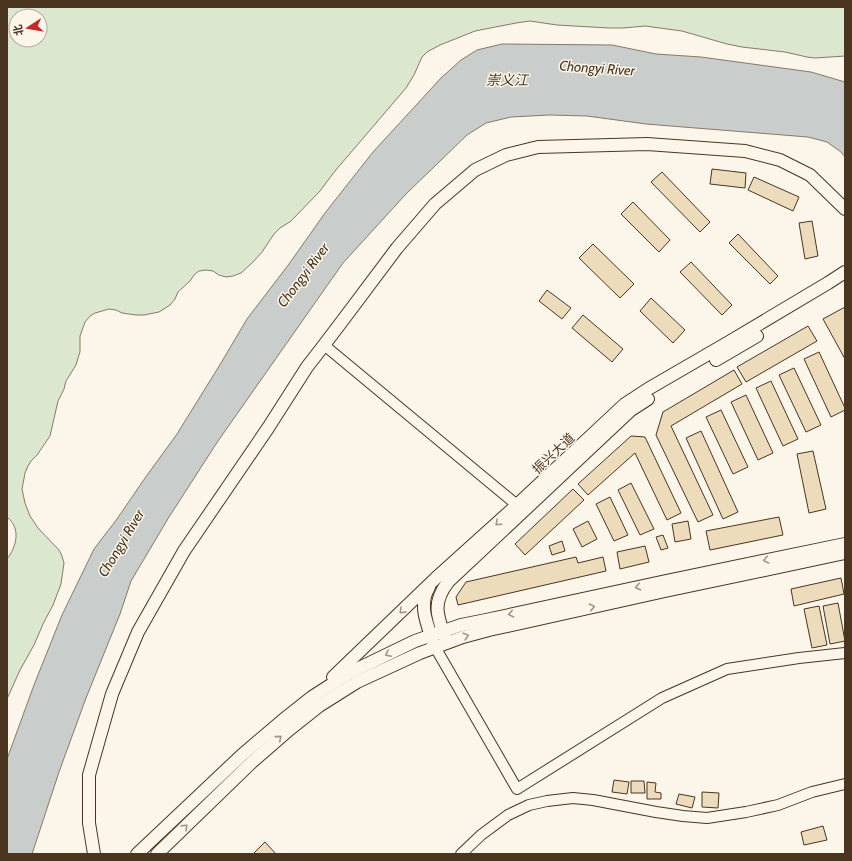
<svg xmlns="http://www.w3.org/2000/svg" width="852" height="861" font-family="Cabin,'Noto Sans SC',sans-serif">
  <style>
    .green { fill: #dce7d0; stroke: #887966; fill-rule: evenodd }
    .water { fill: #c9cecd; stroke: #887966 }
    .building { fill: #ecdcbc; stroke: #4a3520 }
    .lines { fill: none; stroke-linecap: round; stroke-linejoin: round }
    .minor-casing { stroke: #4a3520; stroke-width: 12 }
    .major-casing { stroke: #4a3520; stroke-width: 14 }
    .minor { stroke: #fbf6e9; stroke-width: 10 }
    .major { stroke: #fbf6e9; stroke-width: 12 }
    .oneway { stroke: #a29684 }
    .labels { text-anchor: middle; stroke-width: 3; stroke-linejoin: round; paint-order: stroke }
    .street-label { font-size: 13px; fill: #4a3520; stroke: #fbf6e9 }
    .water-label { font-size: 14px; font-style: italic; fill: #4a3520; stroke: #fbf6e9 }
  </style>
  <rect width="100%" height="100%" fill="#fbf6e9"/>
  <!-- green -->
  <path class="green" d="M7,7H845V56L815,58L807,57L785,52L742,47L727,44L682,31L645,26L623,28H609L557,25L530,21L516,23L475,31L440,45L427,52L422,57L414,75L406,88L353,150L335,171L320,191L291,221L280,228L274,234L262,252L253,262L241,273L233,276L226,277L219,275L213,271L206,270L199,271L194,275L190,281L178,292L175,299L170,305L159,312L144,315H136L122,313L116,310L109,309L95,313L90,316L85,322L80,336V352L78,358L76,365L66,381L64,389L58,401L50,436L37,455L31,461L28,466L25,473L22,489L25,503L30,516L38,528L59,550L62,556L64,563L61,584L53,605L43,624L34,645L20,670L7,699V559C17,546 21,528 7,517ZM16,16H40V40H16Z"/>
  <!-- water -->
  <polygon class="water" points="502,44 612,45 656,54 701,57 811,72 845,82 845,157 841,152 827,142 808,137 646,124 587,116 549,115 511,117 486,123 467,135 406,194 343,263 218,441 169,517 131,581 120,614 86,698 59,772 32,854 7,854 7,759 34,685 62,615 94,549 117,519 145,478 177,434 221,363 247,319 289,264 325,213 373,152 441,78 461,60 477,50"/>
  <!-- building -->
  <g class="building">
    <polygon points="712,169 746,173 745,188 710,184"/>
    <polygon points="662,172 710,222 700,232 651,182"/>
    <polygon points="754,177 799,197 793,211 748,190"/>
    <polygon points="633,202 670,240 659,252 621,214"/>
    <polygon points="812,221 818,256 805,259 799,223"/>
    <polygon points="738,234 778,276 770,284 729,243"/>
    <polygon points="593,244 634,284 620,298 579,258"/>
    <polygon points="691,262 732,305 722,315 680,272"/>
    <polygon points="547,290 571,308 562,319 539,301"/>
    <polygon points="651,298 685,330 673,343 640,311"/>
    <polygon points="845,307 845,359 823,319"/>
    <polygon points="583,315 623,349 612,362 572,328"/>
    <polygon points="808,326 817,341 746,382 737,367"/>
    <polygon points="819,352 845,408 845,410 831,417 804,359"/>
    <polygon points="794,368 821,425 806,432 779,375"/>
    <polygon points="734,370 742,384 671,426 713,515 698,522 656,435 663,412"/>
    <polygon points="771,381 798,439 783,446 756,388"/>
    <polygon points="746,395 773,453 758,460 731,402"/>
    <polygon points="721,410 748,467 733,474 706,417"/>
    <polygon points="701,431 738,512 723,519 686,438"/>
    <polygon points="631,436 645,437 681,513 667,520 635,453 588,495 578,484"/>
    <polygon points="813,451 826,509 809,513 797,454"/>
    <polygon points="631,483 654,529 640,535 618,490"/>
    <polygon points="573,489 584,500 525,555 515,544"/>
    <polygon points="610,497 628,535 614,541 596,504"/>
    <polygon points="779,517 783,535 710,550 706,531"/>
    <polygon points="588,521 597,539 582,547 573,529"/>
    <polygon points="688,521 691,539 675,542 672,524"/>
    <polygon points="663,535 668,548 661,550 656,537"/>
    <polygon points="562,541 565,551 552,555 549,546"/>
    <polygon points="645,546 649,562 620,569 617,552"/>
    <polygon points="576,557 578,563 603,557 606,571 458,605 456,597 466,582"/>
    <polygon points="841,578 844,594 794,606 791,589"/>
    <polygon points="838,603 845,641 830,644 823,606"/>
    <polygon points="819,606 827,645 812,648 804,609"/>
    <polygon points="614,780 629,782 627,794 612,792"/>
    <polygon points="631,781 644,781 645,793 631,793"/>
    <polygon points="647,782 656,783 655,792 661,793 661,799 647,799"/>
    <polygon points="702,792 719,793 718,808 702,807"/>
    <polygon points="679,794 695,797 692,808 676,804"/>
    <polygon points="823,826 827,840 804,845 801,832"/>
    <polygon points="265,842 276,854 253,854"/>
  </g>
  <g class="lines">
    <!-- minor casing -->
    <g class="minor-casing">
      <g id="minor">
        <polyline points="324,345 517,505 522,511"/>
        <polyline points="435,647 517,789 662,698 727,669 799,658 845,653"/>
        <polyline points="461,854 481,835 508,815 529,805 547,801 573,798 593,800 656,812 683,816 707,818 746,812 778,805 812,792 845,784"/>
      </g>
    </g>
    <!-- major casing -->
    <g class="major-casing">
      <g id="major">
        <polyline points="716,360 757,336"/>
        <path d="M429,587C418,605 427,623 433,642"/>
        <path d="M445,638C437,615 432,603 448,582L631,410L648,399"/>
        <polyline points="333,677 436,578 517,505 625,404 648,389 729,342 828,283 845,272"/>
        <polyline points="94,854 89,823 89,775 112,694 138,632 184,551 268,428 307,367 324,345 343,320 397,248 435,204 475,170 506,155 538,147 647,144 745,151 780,160 810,175 845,209"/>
        <polyline points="137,854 243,754 283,720 312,697 351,672 415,641 461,625 486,620 666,581 845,544"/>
        <polyline points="157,854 252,762 290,729 319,706 357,682 420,653 463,637 489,630 665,591 845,553"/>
      </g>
    </g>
    <!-- minor -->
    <use href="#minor" class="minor"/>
    <!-- major -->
    <use href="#major" class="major"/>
  </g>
  <!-- one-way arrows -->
  <defs><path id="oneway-chevron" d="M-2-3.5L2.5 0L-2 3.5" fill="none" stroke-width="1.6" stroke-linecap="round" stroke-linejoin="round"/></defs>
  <g class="oneway">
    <use href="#oneway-chevron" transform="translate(498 523) rotate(138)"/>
    <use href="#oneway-chevron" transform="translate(766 560) rotate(168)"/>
    <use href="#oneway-chevron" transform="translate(638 587) rotate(168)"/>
    <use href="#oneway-chevron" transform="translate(592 607) rotate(-13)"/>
    <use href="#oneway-chevron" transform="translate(402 611) rotate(136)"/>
    <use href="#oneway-chevron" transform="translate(511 614) rotate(168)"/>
    <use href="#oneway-chevron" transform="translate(466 636) rotate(-17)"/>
    <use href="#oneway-chevron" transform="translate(388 654) rotate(153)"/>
    <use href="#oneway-chevron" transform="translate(279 738) rotate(-41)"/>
    <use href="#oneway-chevron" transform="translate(185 827) rotate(-44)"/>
  </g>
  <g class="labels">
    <!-- street labels -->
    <g class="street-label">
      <text transform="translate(553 453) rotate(-43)" y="5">振兴大道</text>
    </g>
    <!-- water labels -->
    <g class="water-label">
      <text transform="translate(597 68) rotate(4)" y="5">Chongyi River</text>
      <text x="507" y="85">崇义江</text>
      <text transform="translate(303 275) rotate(-53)" y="5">Chongyi River</text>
      <text transform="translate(121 543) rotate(-59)" y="5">Chongyi River</text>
    </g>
  </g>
  <!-- border -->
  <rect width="852" height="861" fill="none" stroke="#4a3520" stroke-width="16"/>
  <!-- north arrow -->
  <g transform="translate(28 28) rotate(258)"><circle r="19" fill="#fbf6e9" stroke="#b4a999"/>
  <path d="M0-3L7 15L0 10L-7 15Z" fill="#c62828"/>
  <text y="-6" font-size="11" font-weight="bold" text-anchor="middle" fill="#4a3520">北</text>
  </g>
</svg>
